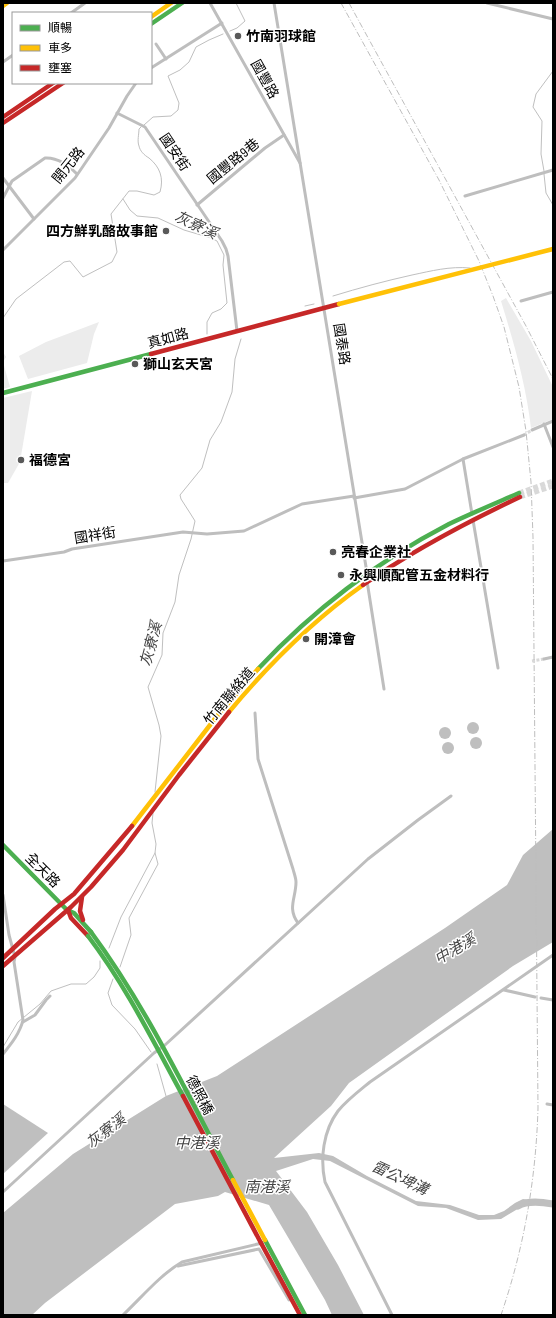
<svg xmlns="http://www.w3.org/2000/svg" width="556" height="1318" font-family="'Sofia Sans Condensed','Noto Sans TC',sans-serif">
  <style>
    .green { fill: #ececec }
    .water { fill: #bfbfbf }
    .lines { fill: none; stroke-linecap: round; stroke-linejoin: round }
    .stream { stroke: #bfbfbf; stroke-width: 1 }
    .river { stroke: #bfbfbf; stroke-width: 7 }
    .street-tunnel { stroke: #d9d9d9; stroke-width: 3; stroke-dasharray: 3 1.5; stroke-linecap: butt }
    .primary-tunnel { stroke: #d9d9d9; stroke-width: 5; stroke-dasharray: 5 2.5; stroke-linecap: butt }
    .street { stroke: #bebebe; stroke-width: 3 }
    .fast { stroke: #4caf50; stroke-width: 4.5 }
    .slow { stroke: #ffc107; stroke-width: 4.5 }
    .jam { stroke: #c62828; stroke-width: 4.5 }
    .rail { stroke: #bebebe; stroke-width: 1; stroke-dasharray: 6 2 1 2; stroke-linecap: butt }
    .fast-bridge { stroke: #4caf50; stroke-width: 4.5 }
    .slow-bridge { stroke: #ffc107; stroke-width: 4.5 }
    .jam-bridge { stroke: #c62828; stroke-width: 4.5 }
    .poi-dot { fill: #595959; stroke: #fff; stroke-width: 1.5 }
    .labels { text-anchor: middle; stroke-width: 3; stroke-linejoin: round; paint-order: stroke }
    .poi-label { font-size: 14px; font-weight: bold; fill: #000; stroke: #fff; text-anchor: start }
    .street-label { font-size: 14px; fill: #000; stroke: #fff }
    .water-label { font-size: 15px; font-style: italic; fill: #444; stroke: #fff }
  </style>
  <rect width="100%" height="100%" fill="#fff"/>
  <!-- green -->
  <g class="green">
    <path d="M506,298L531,341L553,387V419L531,428C526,385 514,343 501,301Z"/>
    <polygon points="99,322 94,334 87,363 28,379 19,356 46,342"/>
    <polygon points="3,352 6,357 3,362 10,387 3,389"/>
    <polygon points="32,391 20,462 8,483 3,483 3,398"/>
  </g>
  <!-- water -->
  <g class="water">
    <circle cx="473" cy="728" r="6"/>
    <circle cx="445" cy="733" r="6"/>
    <circle cx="476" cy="743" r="6"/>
    <circle cx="448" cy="748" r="6"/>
    <polygon points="553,829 553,942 513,966 349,1083 331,1106 274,1158 319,1153 333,1156 367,1176 416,1201 450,1205 479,1215 494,1215 504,1211 515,1203 523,1199 528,1200 526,1204 501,1219 478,1220 446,1208 418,1206 330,1161 313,1159 276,1171 307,1212 338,1265 364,1315 332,1315 325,1300 269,1205 225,1192 218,1196 175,1204 45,1303 32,1315 3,1315 3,1213 73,1154 166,1096 217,1076 445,928 507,885 523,855"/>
    <polygon points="3,1104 48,1133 3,1174"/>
  </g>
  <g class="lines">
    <!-- stream -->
    <g class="stream">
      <polyline points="230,31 237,28 245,21 236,3"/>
      <polyline points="144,125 153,117 171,116 178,110 179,103 168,76 180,70 189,62 196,47 209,40 223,34"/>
      <polyline points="544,171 541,154 542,121 533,107 536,94 553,71"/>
      <polyline points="544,174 546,193 553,205"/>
      <polyline points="123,199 130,210 137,216 158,218 184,230 211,238 217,241 224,255 223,265 227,303 221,309 212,313 207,322 207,334"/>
      <path d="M333,296C359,288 385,281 412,275C431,271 450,266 470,268"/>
      <polyline points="305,306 314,304"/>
      <path d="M3,318L16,299L64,262L70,261L83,277L112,262L117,252L111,214L129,191H137L154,195L160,192C164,178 160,167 149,158C144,155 140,151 139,146C137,141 139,134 139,129L141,127"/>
      <polyline points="155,792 161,736 159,725 148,687 162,655 163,633 175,602 179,575 191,539 195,521 190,513 181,499 180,495 202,468 210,440 221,422 232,392 235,359 241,339"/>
      <polyline points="109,948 121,917 155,853"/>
      <polyline points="120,967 131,935 129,918 158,864 155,853 156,844 152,823 153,813"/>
      <polyline points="113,979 108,993 112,1005 135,1029 151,1052"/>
      <polyline points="3,1047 18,1022 40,1004 51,991 71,984 86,984 94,977 100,968 100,961"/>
      <polyline points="157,1064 166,1096"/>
    </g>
    <!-- river -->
    <path class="river" d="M518,1206C528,1200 542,1202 553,1204"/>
    <!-- street-tunnel -->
    <g class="street-tunnel">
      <polyline points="524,435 532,430"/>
      <polyline points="532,661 544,659"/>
    </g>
    <!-- primary-tunnel -->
    <g class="primary-tunnel">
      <polyline points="519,493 553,481"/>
      <polyline points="520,497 553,486"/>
    </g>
    <!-- street -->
    <g class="street">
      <polyline points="210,3 300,163"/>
      <polyline points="274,3 367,573 367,581 384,689"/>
      <polyline points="487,3 553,19"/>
      <polyline points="71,13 85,3"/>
      <polyline points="156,44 166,59"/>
      <polyline points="3,62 13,55"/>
      <polyline points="151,68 222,23"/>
      <polyline points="117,113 145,127 222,241 226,249 228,256 237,331"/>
      <polyline points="3,178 34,219"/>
      <polyline points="465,196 553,170"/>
      <path d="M3,198L12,181L45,158C57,157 70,166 77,174"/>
      <polyline points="197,205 265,148 284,135"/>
      <polyline points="3,250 75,178 109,128 127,96 136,83"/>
      <polyline points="521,301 553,292"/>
      <polyline points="544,424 553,447"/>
      <polyline points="532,430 553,421"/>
      <polyline points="463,459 472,514"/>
      <polyline points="354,498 405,489 463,459 524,435"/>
      <polyline points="473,520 498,668"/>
      <polyline points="3,561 64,552 72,549 183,532 207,534 244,531 302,504 354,496"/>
      <polyline points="544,659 553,657"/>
      <path d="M255,713L258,759L293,869C294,873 296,878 296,882C296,898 287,908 298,923"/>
      <path d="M3,895L9,935L15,957L14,962L23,1020C20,1033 11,1044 3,1054"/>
      <polyline points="504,990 535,997"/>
      <polyline points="541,998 553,1000"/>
      <polyline points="23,1022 35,1015 46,1000 50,996"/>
      <polyline points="547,1104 553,1105"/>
      <polyline points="3,1192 154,1053 165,1045 368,859 418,820 451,796"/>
      <polyline points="178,1266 259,1249 289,1300"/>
      <path d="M123,1315C142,1297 160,1275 182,1262L262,1243"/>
      <path d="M392,1315L325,1182C320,1159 323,1131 338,1111C347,1100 359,1091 370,1082L553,955"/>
    </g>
    <!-- fast -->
    <g class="fast">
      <polyline points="151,24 182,3"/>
      <polyline points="3,393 151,354"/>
      <path d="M258,669C313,610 378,561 449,524C472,513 496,503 519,493"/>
      <polyline points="3,845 67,910 74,913 91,932"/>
      <polyline points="265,1240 305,1315"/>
    </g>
    <!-- slow -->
    <g class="slow">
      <polyline points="3,6 7,3"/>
      <polyline points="151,17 171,3"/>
      <path d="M229,712C269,664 312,621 363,585"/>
      <polyline points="132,826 217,716 258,669"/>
    </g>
    <!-- jam -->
    <g class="jam">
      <polyline points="3,117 53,83"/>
      <polyline points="3,123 63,83"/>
      <polyline points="151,354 339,304"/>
      <path d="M363,585C412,551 465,523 520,497"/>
      <polyline points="82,897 80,911 83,920"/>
      <polyline points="68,910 71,918 88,936"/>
      <polyline points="3,958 55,909 74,894 132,826"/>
      <polyline points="3,966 71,907 91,887 123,850 179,775 229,712"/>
      <polyline points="261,1243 300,1315"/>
    </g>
    <!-- rail -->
    <g class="rail">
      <path d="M341,3L439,180L479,261L493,296L504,327L519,387L526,431L531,482L533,537L538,1108C536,1179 524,1248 501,1315"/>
      <polyline points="349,3 526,326 553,379"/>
    </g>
    <!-- fast-bridge -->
    <g class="fast-bridge">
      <path d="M91,932C148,1009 188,1096 233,1180"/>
      <path d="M88,936C126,986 153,1041 183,1096"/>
    </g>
    <!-- slow-bridge -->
    <g class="slow-bridge">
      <polyline points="339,304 553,249"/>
      <polyline points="233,1180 265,1240"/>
    </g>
    <!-- jam-bridge -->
    <polyline class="jam-bridge" points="183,1096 261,1243"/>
  </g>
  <!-- markers -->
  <g class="poi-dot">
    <circle cx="238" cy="36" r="4"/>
    <circle cx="166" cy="231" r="4"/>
    <circle cx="135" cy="364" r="4"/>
    <circle cx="21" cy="460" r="4"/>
    <circle cx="333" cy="552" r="4"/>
    <circle cx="341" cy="575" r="4"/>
    <circle cx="306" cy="639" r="4"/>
  </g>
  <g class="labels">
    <!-- poi labels -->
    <g class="poi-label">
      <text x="246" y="41">竹南羽球館</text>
      <text x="158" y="236" text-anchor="end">四方鮮乳酪故事館</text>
      <text x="143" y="369">獅山玄天宮</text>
      <text x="29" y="465">福德宮</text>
      <text x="341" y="557">亮春企業社</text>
      <text x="349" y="580">永興順配管五金材料行</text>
      <text x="314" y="644">開漳會</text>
    </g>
    <!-- street labels -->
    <g class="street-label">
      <text transform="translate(265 79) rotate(61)" y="5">國豐路</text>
      <text transform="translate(175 152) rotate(56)" y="5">國安街</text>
      <text transform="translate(233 161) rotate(-39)" y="5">國豐路9巷</text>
      <text transform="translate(68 165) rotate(-51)" y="5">開元路</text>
      <text transform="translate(168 338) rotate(-15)" y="5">真如路</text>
      <text transform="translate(342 344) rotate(81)" y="5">國泰路</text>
      <text transform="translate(95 535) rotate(-9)" y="5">國祥街</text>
      <text transform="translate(229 696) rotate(-50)" y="5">竹南聯絡道</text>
      <text transform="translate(43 870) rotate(45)" y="5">全天路</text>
      <text transform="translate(200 1095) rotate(62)" y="5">德照橋</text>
    </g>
    <!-- water labels -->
    <g class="water-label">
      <text transform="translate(196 225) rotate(25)" y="5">灰寮溪</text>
      <text transform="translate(151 644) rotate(-75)" y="5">灰寮溪</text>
      <text transform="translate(455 949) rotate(-31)" y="5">中港溪</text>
      <text transform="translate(106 1131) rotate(-38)" y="5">灰寮溪</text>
      <text x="197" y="1148">中港溪</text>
      <text transform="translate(400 1178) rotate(25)" y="5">雷公埤溝</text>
      <text x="267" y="1192">南港溪</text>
    </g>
  </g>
  <!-- border -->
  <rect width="556" height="1318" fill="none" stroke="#000000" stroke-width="8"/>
  <!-- legend -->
  <rect x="12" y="12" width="140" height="72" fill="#ffffff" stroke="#999999"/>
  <rect x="20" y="25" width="20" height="6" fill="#4caf50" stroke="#999999"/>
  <text x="48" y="32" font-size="12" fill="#000000">順暢</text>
  <rect x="20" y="45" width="20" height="6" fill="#ffc107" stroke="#999999"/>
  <text x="48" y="52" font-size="12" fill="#000000">車多</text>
  <rect x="20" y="65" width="20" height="6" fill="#c62828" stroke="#999999"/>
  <text x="48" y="72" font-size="12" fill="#000000">壅塞</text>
</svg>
